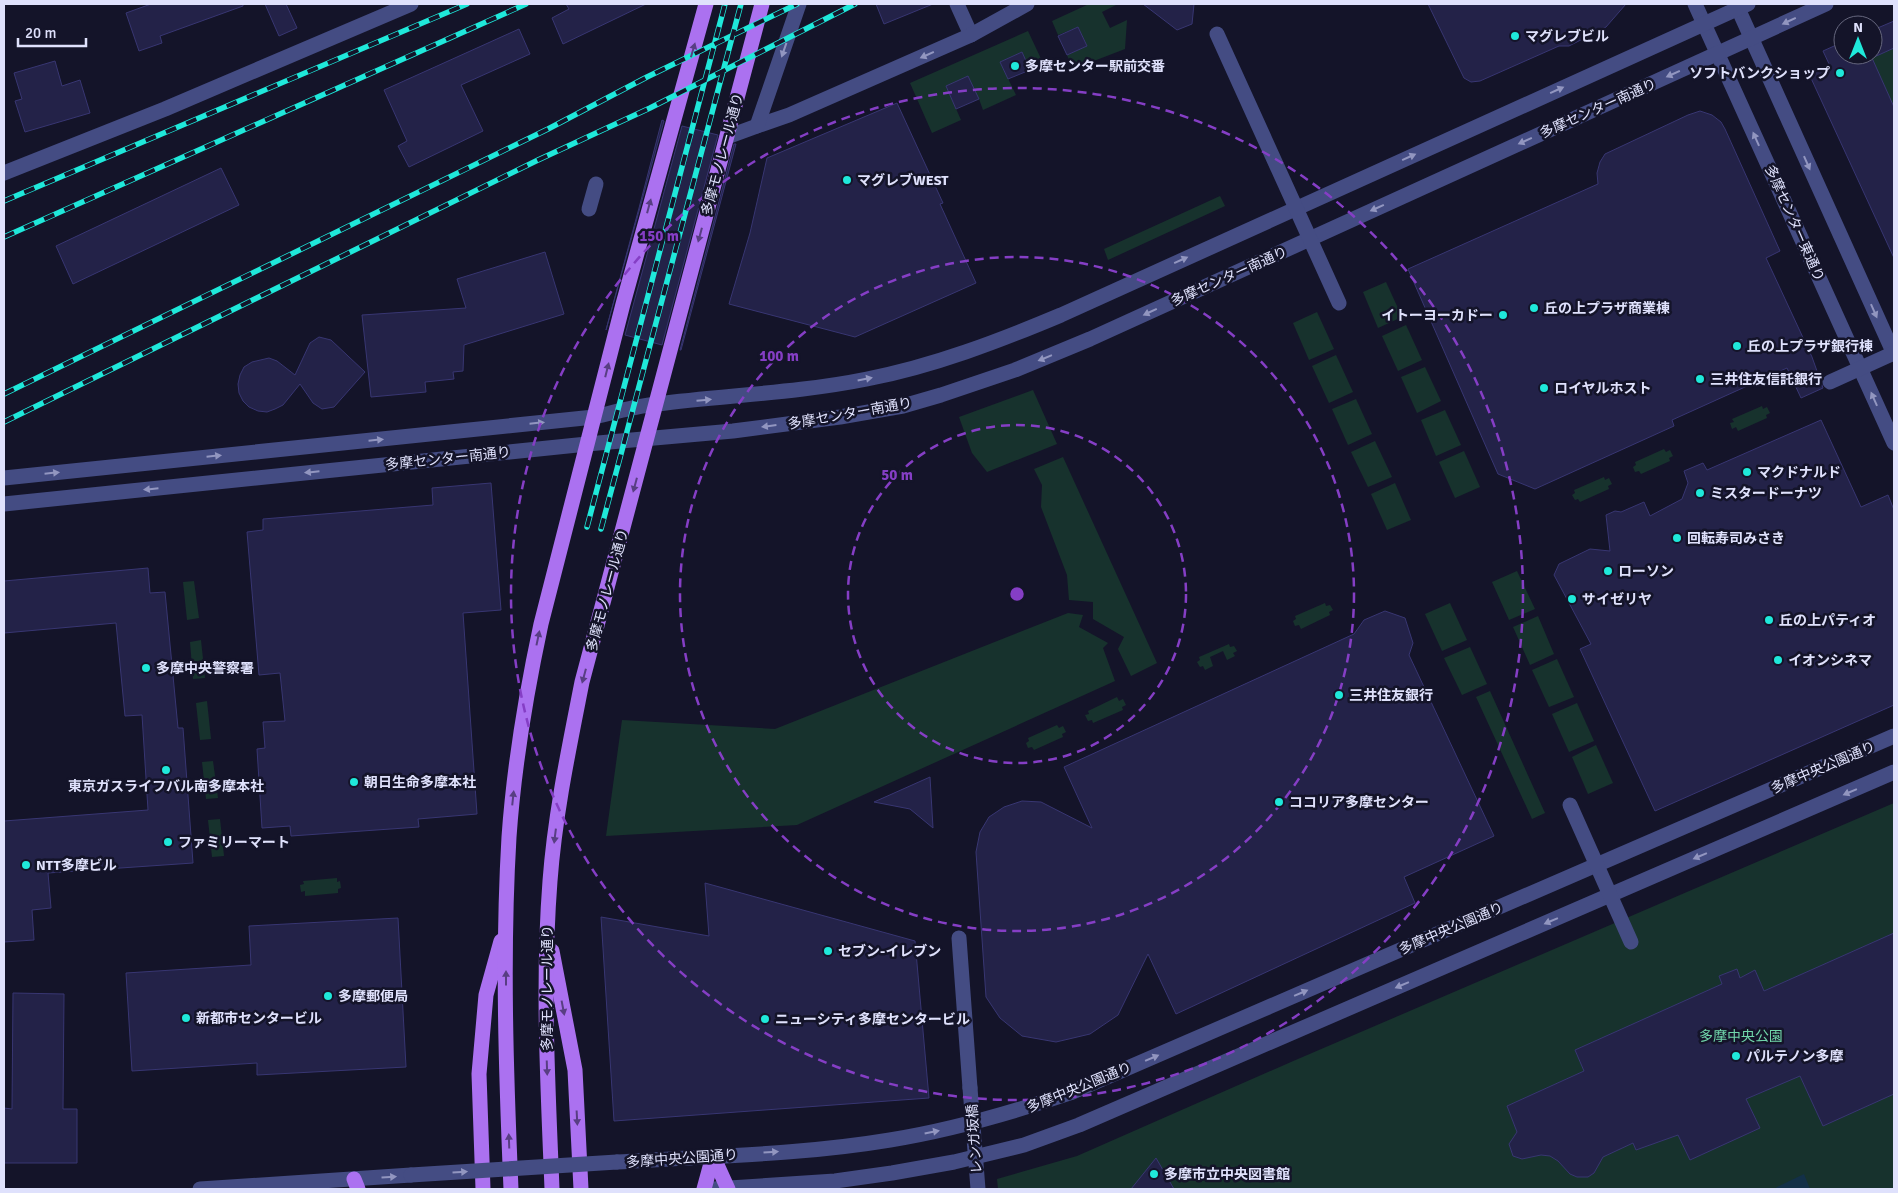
<svg xmlns="http://www.w3.org/2000/svg" width="1898" height="1193" font-family="Signika,'Noto Sans JP',sans-serif">
  <style>
    .green { fill: #17322d }
    .water { fill: #133048 }
    .building { fill: #232248; stroke: #383672 }
    .lines { fill: none; stroke-linecap: round; stroke-linejoin: round }
    .minor { stroke: #444c83; stroke-width: 15 }
    .major { stroke: #ab71f0; stroke-width: 15 }
    .rail-casing { stroke: #1fe8da; stroke-width: 5.5 }
    .rail { stroke: #141429; stroke-width: 4; stroke-dasharray: 11; stroke-linecap: butt }
    .minor-bridge { stroke: #444c83; stroke-width: 15 }
    .oneway { fill: #9296c0 }
    .oneway2 { fill: #583e83 }
    .ring { fill: none; stroke: #853ec5; stroke-width: 2.5; stroke-dasharray: 9 6 }
    .poi-dot { fill: #1fe8da; stroke: #141429; stroke-width: 2 }
    .labels { text-anchor: middle; stroke-width: 5; stroke-linejoin: round; paint-order: stroke }
    .poi-label { font-size: 14px; font-weight: bold; fill: #dfe1fc; stroke: #141429; text-anchor: start }
    .street-label { font-size: 14px; fill: #dfe1fc; stroke: #141429 }
    .park-label { font-size: 14px; fill: #71d6ab; stroke: #141429 }
    .centre { fill: #853ec5; stroke: #141429; stroke-width: 2.5 }
    .ring-label { font-size: 15px; text-anchor: middle; font-weight: bold; fill: #853ec5; stroke: #141429; stroke-width: 5; stroke-linejoin: round; paint-order: stroke }
  </style>
  <rect width="100%" height="100%" fill="#141429"/>
  <!-- green -->
  <g class="green">
    <polygon points="1089,4 1118,4 1102,12 1110,28 1127,20 1125,49 1073,69 1067,55 1087,46 1078,27 1058,35 1052,21"/>
    <polygon points="1028,31 1043,63 1030,70 1000,62 1016,95 983,110 979,99 946,86 961,120 932,133 910,83"/>
    <polygon points="1894,48 1894,107 1871,58"/>
    <polygon points="1220,196 1225,206 1108,260 1104,249"/>
    <polygon points="1386,282 1402,317 1378,328 1363,292"/>
    <polygon points="1317,312 1334,349 1309,360 1293,323"/>
    <polygon points="1406,325 1422,360 1398,371 1382,336"/>
    <polygon points="1336,355 1353,392 1329,403 1312,366"/>
    <polygon points="1425,367 1441,401 1417,413 1401,377"/>
    <polygon points="1033,390 1057,444 987,472 972,453 959,417"/>
    <polygon points="1356,399 1372,434 1348,445 1332,409"/>
    <polygon points="1762,406 1763,409 1767,407 1770,413 1766,415 1767,418 1738,431 1736,427 1732,429 1730,423 1734,422 1732,419"/>
    <polygon points="1445,410 1461,445 1436,456 1421,420"/>
    <polygon points="1375,441 1392,477 1368,487 1351,452"/>
    <polygon points="1664,449 1666,452 1670,450 1673,456 1669,458 1670,461 1641,474 1639,471 1635,472 1633,467 1636,465 1635,462"/>
    <polygon points="1464,451 1480,487 1455,498 1439,462"/>
    <polygon points="1063,457 1157,663 1131,676 1118,649 1124,637 1093,619 1093,602 1069,600 1067,575 1041,507 1042,485 1034,469"/>
    <polygon points="1604,477 1605,480 1609,478 1612,484 1608,486 1609,489 1580,502 1578,499 1575,500 1572,495 1575,493 1574,490"/>
    <polygon points="1395,483 1411,520 1387,530 1371,494"/>
    <polygon points="1517,571 1535,609 1509,620 1492,582"/>
    <polygon points="194,581 199,618 187,620 183,582"/>
    <polygon points="1325,603 1326,606 1330,605 1333,610 1329,612 1330,615 1301,629 1299,625 1295,626 1293,621 1296,619 1295,616"/>
    <polygon points="1450,603 1467,640 1442,651 1425,614"/>
    <polygon points="1068,613 1083,615 1079,627 1108,643 1103,648 1115,681 797,825 606,836 622,720 775,729"/>
    <polygon points="1538,616 1554,654 1530,665 1513,627"/>
    <polygon points="201,640 205,678 193,679 190,642"/>
    <polygon points="1229,644 1230,647 1234,646 1237,651 1233,653 1235,656 1227,660 1223,651 1210,657 1213,666 1205,670 1203,666 1200,667 1197,662 1200,660 1199,657"/>
    <polygon points="1470,647 1487,684 1462,695 1444,658"/>
    <polygon points="1557,659 1574,697 1549,707 1532,670"/>
    <polygon points="1490,691 1545,813 1532,819 1476,697"/>
    <polygon points="1117,697 1119,701 1123,699 1126,705 1122,707 1123,710 1093,723 1092,720 1088,721 1085,715 1089,714 1088,711"/>
    <polygon points="207,701 211,739 200,740 196,703"/>
    <polygon points="1577,703 1594,741 1569,752 1552,714"/>
    <polygon points="1057,725 1059,728 1063,726 1066,732 1062,734 1063,737 1034,750 1032,747 1028,748 1026,743 1029,741 1028,738"/>
    <polygon points="1596,745 1613,783 1588,794 1572,757"/>
    <polygon points="213,761 218,798 206,799 202,762"/>
    <polygon points="1894,803 1894,1189 998,1189 997,1179 1077,1156 1291,1062"/>
    <polygon points="220,819 224,856 212,857 208,820"/>
    <polygon points="337,878 337,882 340,881 341,888 338,889 338,893 305,896 305,891 301,892 300,885 304,884 303,881"/>
  </g>
  <!-- water -->
  <polygon class="water" points="1804,1174 1810,1189 1775,1189 1777,1187"/>
  <!-- building -->
  <g class="building">
    <polygon points="151,4 243,4 243,6 160,36 162,43 139,51 126,13"/>
    <polygon points="265,4 286,4 297,28 279,36"/>
    <polygon points="566,4 646,4 563,44 552,18 569,9"/>
    <polygon points="876,4 933,4 884,24"/>
    <polygon points="1143,4 1194,4 1192,24 1177,30"/>
    <polygon points="1428,4 1626,4 1606,27 1569,46 1559,46 1480,81 1471,82 1464,78"/>
    <polygon points="1894,21 1894,48 1872,58 1894,107 1894,258 1810,76 1830,66 1823,51 1843,42 1843,55 1873,55 1873,30"/>
    <polygon points="1078,27 1087,46 1067,55 1058,36"/>
    <polygon points="519,29 530,54 461,85 483,131 409,167 398,146 407,141 384,90"/>
    <polygon points="1022,52 1030,70 1008,79 1000,62"/>
    <polygon points="55,61 62,86 80,80 90,113 25,132 15,101 22,99 14,73"/>
    <polygon points="968,76 979,99 956,109 946,86"/>
    <polygon points="897,103 943,203 940,204 976,283 855,337 729,304 750,233 767,158"/>
    <polygon points="1700,111 1712,115 1721,122 1725,129 1780,251 1766,258 1812,357 1823,388 1801,398 1787,368 1672,420 1674,426 1535,489 1498,474 1408,269 1598,184 1597,173 1600,162 1605,154 1688,115"/>
    <polygon points="662,120 664,121 606,330 639,208"/>
    <polygon points="682,126 718,135 662,345 625,335"/>
    <polygon points="734,144 736,144 681,350 680,350"/>
    <polygon points="221,168 239,205 73,284 56,246"/>
    <polygon points="545,252 564,314 464,345 463,371 453,372 454,379 425,382 426,392 371,397 362,315 466,308 457,279"/>
    <polygon points="319,337 331,340 365,372 334,407 322,409 313,403 300,384 283,405 275,409 267,412 258,411 249,407 243,401 239,393 238,384 240,375 244,367 252,362 269,358 277,361 295,375 310,343"/>
    <polygon points="1821,420 1861,507 1888,495 1894,510 1894,705 1655,811 1580,649 1591,644 1554,575 1559,564 1590,549 1610,551 1606,515 1615,511 1621,512 1644,502 1650,516 1682,499 1688,483 1684,471 1703,463 1707,470"/>
    <polygon points="491,483 501,610 463,613 477,814 418,819 419,827 291,836 290,826 262,828 257,749 265,748 263,722 285,721 280,673 259,675 247,532 263,530 263,519 433,505 432,488"/>
    <polygon points="148,568 150,593 165,592 178,728 183,728 193,863 48,873 51,908 32,910 34,940 4,942 4,821 148,810 142,715 125,716 116,623 4,633 4,581"/>
    <polygon points="1385,611 1405,618 1413,643 1409,655 1494,836 1404,877 1415,903 1176,1014 1148,954 1118,1015 1090,1034 1056,1042 1022,1036 1000,1018 986,997 976,852 980,832 989,817 1004,807 1022,801 1041,802 1092,828 1064,767 1354,634 1364,620"/>
    <polygon points="930,777 933,828 910,809 874,802"/>
    <polygon points="705,883 915,941 929,1098 614,1121 601,917 709,936"/>
    <polygon points="398,918 406,1067 257,1075 257,1063 132,1071 126,973 251,965 249,926"/>
    <polygon points="1894,933 1894,1094 1823,1126 1800,1076 1746,1099 1760,1128 1690,1160 1678,1135 1636,1150 1633,1143 1603,1157 1594,1173 1588,1177 1577,1177 1570,1174 1558,1161 1550,1156 1541,1155 1522,1159 1513,1156 1509,1144 1517,1132 1507,1106 1584,1071 1575,1050 1722,984 1719,976 1737,969 1740,978 1755,970 1764,991"/>
    <polygon points="13,993 64,994 63,1109 77,1109 77,1163 4,1163 4,1108 12,1109"/>
    <polygon points="1156,1158 1174,1189 1131,1189"/>
  </g>
  <g class="lines">
    <!-- minor -->
    <g class="minor">
      <polyline points="957,4 971,35"/>
      <polyline points="1695,4 1894,443"/>
      <polyline points="1736,4 1894,354"/>
      <polyline points="757,126 789,115 971,35 1027,4"/>
      <polyline points="727,137 757,126 799,4"/>
      <polyline points="4,173 165,109 411,4"/>
      <polyline points="589,209 596,184"/>
      <path d="M4,478L594,417C615,412 636,406 657,404C727,395 798,393 867,379C934,366 999,341 1061,315L1748,4"/>
      <polyline points="4,504 587,444 733,431 840,417 903,406 941,395 1015,370 1090,339 1826,4"/>
      <polyline points="959,938 970,1088"/>
      <path d="M617,1162C708,1156 800,1155 890,1140C952,1130 1011,1113 1070,1093L1894,736"/>
      <polyline points="200,1189 411,1175"/>
      <polyline points="714,1189 835,1181 892,1173 954,1162 1024,1145 1079,1125 1894,772"/>
    </g>
    <!-- major -->
    <g class="major">
      <polyline points="552,951 575,1070 581,1189"/>
      <polyline points="713,1156 728,1189"/>
      <polyline points="354,1179 358,1189"/>
      <polyline points="483,1189 479,1074 486,995 501,941"/>
      <path d="M511,1189C506,1072 502,955 509,837C514,766 526,694 541,624L623,304L706,4"/>
      <path d="M552,1189C548,1087 542,984 550,881C555,814 569,748 582,682L762,4"/>
      <polyline points="704,1189 713,1156"/>
    </g>
    <!-- rail casing -->
    <g class="rail-casing">
      <g id="rail">
        <polyline points="4,201 467,4"/>
        <polyline points="4,237 526,4"/>
        <polyline points="4,394 548,129 647,77 797,4"/>
        <polyline points="4,422 538,160 650,108 855,4"/>
        <polyline points="587,527 725,4"/>
        <polyline points="601,529 741,4"/>
      </g>
    </g>
    <!-- rail -->
    <use href="#rail" class="rail"/>
    <!-- minor-bridge -->
    <g class="minor-bridge">
      <polyline points="1217,34 1339,303"/>
      <polyline points="1830,382 1894,353"/>
      <polyline points="1570,805 1631,942"/>
      <polyline points="970,1088 978,1189"/>
      <polyline points="411,1175 617,1162"/>
    </g>
  </g>
  <!-- one-way arrows -->
  <defs><path id="oneway-solid" d="M-6-.8H1V-3.2L6.5 0L1 3.2V.8H-6Z" transform="scale(1.25)"/></defs>
  <g class="oneway">
    <use href="#oneway-solid" transform="translate(1789 21) rotate(155)"/>
    <use href="#oneway-solid" transform="translate(784 50) rotate(109)"/>
    <use href="#oneway-solid" transform="translate(927 55) rotate(156)"/>
    <use href="#oneway-solid" transform="translate(1673 74) rotate(156)"/>
    <use href="#oneway-solid" transform="translate(1557 90) rotate(-24)"/>
    <use href="#oneway-solid" transform="translate(1756 139) rotate(-114)"/>
    <use href="#oneway-solid" transform="translate(1525 141) rotate(156)"/>
    <use href="#oneway-solid" transform="translate(1409 157) rotate(-24)"/>
    <use href="#oneway-solid" transform="translate(1807 163) rotate(66)"/>
    <use href="#oneway-solid" transform="translate(1377 208) rotate(156)"/>
    <use href="#oneway-solid" transform="translate(1181 260) rotate(-24)"/>
    <use href="#oneway-solid" transform="translate(1874 311) rotate(66)"/>
    <use href="#oneway-solid" transform="translate(1150 312) rotate(155)"/>
    <use href="#oneway-solid" transform="translate(1045 358) rotate(158)"/>
    <use href="#oneway-solid" transform="translate(865 379) rotate(-11)"/>
    <use href="#oneway-solid" transform="translate(1874 399) rotate(-114)"/>
    <use href="#oneway-solid" transform="translate(704 400) rotate(-5)"/>
    <use href="#oneway-solid" transform="translate(537 423) rotate(-6)"/>
    <use href="#oneway-solid" transform="translate(769 426) rotate(173)"/>
    <use href="#oneway-solid" transform="translate(376 440) rotate(-6)"/>
    <use href="#oneway-solid" transform="translate(214 456) rotate(-6)"/>
    <use href="#oneway-solid" transform="translate(312 472) rotate(174)"/>
    <use href="#oneway-solid" transform="translate(52 473) rotate(-6)"/>
    <use href="#oneway-solid" transform="translate(151 489) rotate(174)"/>
    <use href="#oneway-solid" transform="translate(1850 792) rotate(157)"/>
    <use href="#oneway-solid" transform="translate(1700 856) rotate(157)"/>
    <use href="#oneway-solid" transform="translate(1551 921) rotate(157)"/>
    <use href="#oneway-solid" transform="translate(1402 985) rotate(157)"/>
    <use href="#oneway-solid" transform="translate(1301 993) rotate(-23)"/>
    <use href="#oneway-solid" transform="translate(1152 1058) rotate(-23)"/>
    <use href="#oneway-solid" transform="translate(932 1132) rotate(-11)"/>
    <use href="#oneway-solid" transform="translate(771 1152) rotate(-4)"/>
    <use href="#oneway-solid" transform="translate(460 1172) rotate(-4)"/>
    <use href="#oneway-solid" transform="translate(389 1177) rotate(-4)"/>
  </g>
  <g class="oneway2">
    <use href="#oneway-solid" transform="translate(693 50) rotate(-74)"/>
    <use href="#oneway-solid" transform="translate(649 206) rotate(-75)"/>
    <use href="#oneway-solid" transform="translate(700 235) rotate(105)"/>
    <use href="#oneway-solid" transform="translate(607 370) rotate(-76)"/>
    <use href="#oneway-solid" transform="translate(635 485) rotate(105)"/>
    <use href="#oneway-solid" transform="translate(538 638) rotate(-78)"/>
    <use href="#oneway-solid" transform="translate(584 676) rotate(105)"/>
    <use href="#oneway-solid" transform="translate(513 798) rotate(-84)"/>
    <use href="#oneway-solid" transform="translate(555 836) rotate(97)"/>
    <use href="#oneway-solid" transform="translate(506 978) rotate(-90)"/>
    <use href="#oneway-solid" transform="translate(563 1008) rotate(79)"/>
    <use href="#oneway-solid" transform="translate(547 1068) rotate(88)"/>
    <use href="#oneway-solid" transform="translate(577 1118) rotate(87)"/>
    <use href="#oneway-solid" transform="translate(509 1141) rotate(-92)"/>
  </g>
  <!-- distance rings -->
  <g class="ring">
    <circle cx="1017" cy="594" r="169"/>
    <circle cx="1017" cy="594" r="337"/>
    <circle cx="1017" cy="594" r="506"/>
  </g>
  <!-- markers -->
  <g class="poi-dot">
    <circle cx="1515" cy="36" r="5"/>
    <circle cx="1015" cy="66" r="5"/>
    <circle cx="1840" cy="73" r="5"/>
    <circle cx="847" cy="180" r="5"/>
    <circle cx="1534" cy="308" r="5"/>
    <circle cx="1503" cy="315" r="5"/>
    <circle cx="1737" cy="346" r="5"/>
    <circle cx="1700" cy="379" r="5"/>
    <circle cx="1544" cy="388" r="5"/>
    <circle cx="1747" cy="472" r="5"/>
    <circle cx="1700" cy="493" r="5"/>
    <circle cx="1677" cy="538" r="5"/>
    <circle cx="1608" cy="571" r="5"/>
    <circle cx="1572" cy="599" r="5"/>
    <circle cx="1769" cy="620" r="5"/>
    <circle cx="1778" cy="660" r="5"/>
    <circle cx="146" cy="668" r="5"/>
    <circle cx="1339" cy="695" r="5"/>
    <circle cx="166" cy="770" r="5"/>
    <circle cx="354" cy="782" r="5"/>
    <circle cx="1279" cy="802" r="5"/>
    <circle cx="168" cy="842" r="5"/>
    <circle cx="26" cy="865" r="5"/>
    <circle cx="828" cy="951" r="5"/>
    <circle cx="328" cy="996" r="5"/>
    <circle cx="186" cy="1018" r="5"/>
    <circle cx="765" cy="1019" r="5"/>
    <circle cx="1736" cy="1056" r="5"/>
    <circle cx="1154" cy="1174" r="5"/>
  </g>
  <g class="labels">
    <!-- poi labels -->
    <g class="poi-label">
      <text x="1525" y="41">マグレブビル</text>
      <text x="1025" y="71">多摩センター駅前交番</text>
      <text x="1830" y="78" text-anchor="end">ソフトバンクショップ</text>
      <text x="857" y="185">マグレブWEST</text>
      <text x="1544" y="313">丘の上プラザ商業棟</text>
      <text x="1493" y="320" text-anchor="end">イトーヨーカドー</text>
      <text x="1747" y="351">丘の上プラザ銀行棟</text>
      <text x="1710" y="384">三井住友信託銀行</text>
      <text x="1554" y="393">ロイヤルホスト</text>
      <text x="1757" y="477">マクドナルド</text>
      <text x="1710" y="498">ミスタードーナツ</text>
      <text x="1687" y="543">回転寿司みさき</text>
      <text x="1618" y="576">ローソン</text>
      <text x="1582" y="604">サイゼリヤ</text>
      <text x="1779" y="625">丘の上パティオ</text>
      <text x="1788" y="665">イオンシネマ</text>
      <text x="156" y="673">多摩中央警察署</text>
      <text x="1349" y="700">三井住友銀行</text>
      <text x="364" y="787">朝日生命多摩本社</text>
      <text x="166" y="791" text-anchor="middle">東京ガスライフバル南多摩本社</text>
      <text x="1289" y="807">ココリア多摩センター</text>
      <text x="178" y="847">ファミリーマート</text>
      <text x="36" y="870">NTT多摩ビル</text>
      <text x="838" y="956">セブン-イレブン</text>
      <text x="338" y="1001">多摩郵便局</text>
      <text x="196" y="1023">新都市センタービル</text>
      <text x="775" y="1024">ニューシティ多摩センタービル</text>
      <text x="1746" y="1061">パルテノン多摩</text>
      <text x="1164" y="1179">多摩市立中央図書館</text>
    </g>
    <!-- street labels -->
    <g class="street-label">
      <text transform="translate(1598 108) rotate(-24)" y="5">多摩センター南通り</text>
      <text transform="translate(722 154) rotate(-75)" y="5">多摩モノレール通り</text>
      <text transform="translate(1795 223) rotate(66)" y="5">多摩センター東通り</text>
      <text transform="translate(1229 276) rotate(-24)" y="5">多摩センター南通り</text>
      <text transform="translate(850 413) rotate(-10)" y="5">多摩センター南通り</text>
      <text transform="translate(448 458) rotate(-6)" y="5">多摩センター南通り</text>
      <text transform="translate(607 590) rotate(-75)" y="5">多摩モノレール通り</text>
      <text transform="translate(1823 767) rotate(-23)" y="5">多摩中央公園通り</text>
      <text transform="translate(1451 928) rotate(-23)" y="5">多摩中央公園通り</text>
      <text transform="translate(547 988) rotate(-90)" y="5">多摩モノレール通り</text>
      <text transform="translate(1079 1087) rotate(-22)" y="5">多摩中央公園通り</text>
      <text transform="translate(974 1139) rotate(-94)" y="5">レンガ坂橋</text>
      <text transform="translate(682 1158) rotate(-4)" y="5">多摩中央公園通り</text>
    </g>
    <!-- park labels -->
    <g class="park-label">
      <text x="1741" y="1041">多摩中央公園</text>
    </g>
  </g>
  <circle cx="1017" cy="594" r="8" class="centre"/>
  <g class="ring-label">
    <text x="659" y="241">150 m</text>
    <text x="779" y="361">100 m</text>
    <text x="897" y="480">50 m</text>
  </g>
  <!-- border -->
  <rect width="1898" height="1193" fill="none" stroke="#dfe1fc" stroke-width="10"/>
  <!-- north arrow -->
  <g transform="translate(1858 40)"><circle r="24" fill="#141429" stroke="#65667d"/>
  <path d="M0-4L9 19L0 12L-9 19Z" fill="#1fe8da"/>
  <text y="-8" font-size="14" font-weight="bold" text-anchor="middle" fill="#dfe1fc">N</text>
  </g>
  <!-- scale -->
  <path d="M18 38v8h68v-8" fill="none" stroke="#dfe1fc" stroke-width="2.5"/>
  <text x="25" y="38" font-size="15" fill="#dfe1fc" stroke="#141429" stroke-width="4" paint-order="stroke">20 m</text>
</svg>
